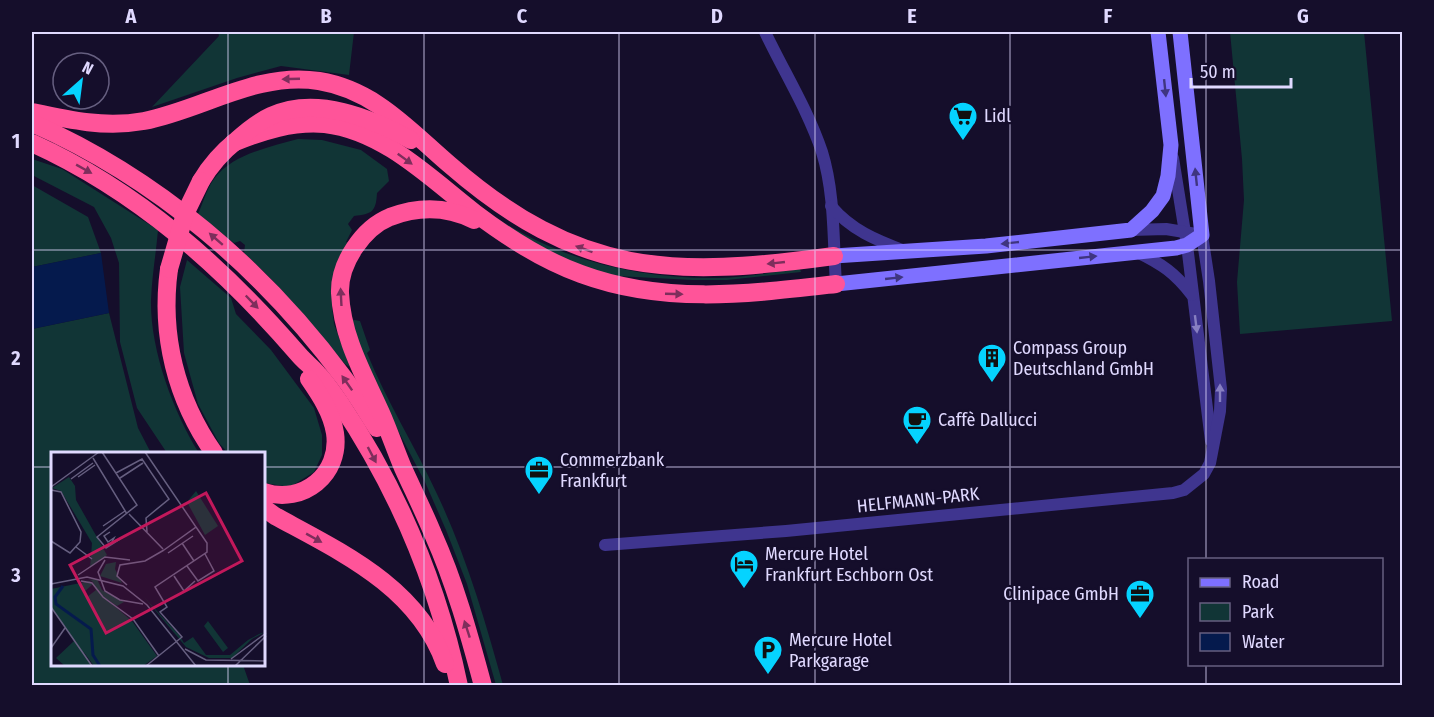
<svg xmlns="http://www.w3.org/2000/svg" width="1434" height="717" font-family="'Fira Sans Condensed',sans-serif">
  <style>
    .green { fill: #113536 }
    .water { fill: #051a4d }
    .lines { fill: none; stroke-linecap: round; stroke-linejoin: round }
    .street { stroke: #3f358f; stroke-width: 12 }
    .secondary { stroke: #7e70ff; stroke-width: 15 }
    .highway { stroke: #ff5499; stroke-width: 18 }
    .highway-bridge { stroke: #ff5499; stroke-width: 18 }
    .oneway { fill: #7e2e5c }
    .oneway2 { fill: #3f3580 }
    .oneway3 { fill: #877fc1 }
    .grid { fill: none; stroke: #e0d9ff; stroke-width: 1.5; stroke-opacity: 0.55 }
    .labels { text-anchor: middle; stroke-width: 4.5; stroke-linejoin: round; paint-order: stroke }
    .poi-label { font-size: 18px; fill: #e0d9ff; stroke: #150e2b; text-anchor: start }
    .street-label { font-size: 18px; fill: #e0d9ff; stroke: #150e2b }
    .inset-river { fill: none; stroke: #051a4d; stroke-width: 3 }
    .inset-road { fill: none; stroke: #665f80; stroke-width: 1.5 }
    .view { fill: #c2185b; fill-opacity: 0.15; stroke: #c2185b; stroke-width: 3 }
    .inset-edge { fill: none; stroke: #e0d9ff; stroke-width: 3 }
    .neatline { fill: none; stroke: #e0d9ff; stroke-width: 2 }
    .grid-label { font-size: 20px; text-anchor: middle; font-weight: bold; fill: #e0d9ff }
  </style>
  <rect width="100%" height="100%" fill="#150e2b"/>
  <!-- green -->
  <g class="green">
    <polygon points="218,32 354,32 349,75 281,66 237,78 152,107 219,36"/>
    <polygon points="1230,32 1364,32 1392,321 1240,334 1237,282 1244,200 1242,159"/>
    <path d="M353,121C379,137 406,151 431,168C454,184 474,202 497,218C562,261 640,279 718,278C746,277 773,272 800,269L801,272L727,280H692L617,276L592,271L534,245Z"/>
    <path d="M298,139L322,140L361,150L387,169L389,181L377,193C376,212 372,214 354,216L348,224L352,230L346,242L349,244L333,291L332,307L334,324L350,367L345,364C313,325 282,287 244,253L245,245L240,241L234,243L198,214C203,203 207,188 214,179C232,154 270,147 298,139Z"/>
    <path d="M32,159L62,169L158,230C156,253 152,276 151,300C150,349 173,412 199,453H167L137,408L120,342L119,263L111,238L94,207L32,175Z"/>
    <polygon points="32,185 88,217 101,253 32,267"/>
    <polygon points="187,260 231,298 236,314 271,350 314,408 322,435 322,455 314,472 290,487 264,483 264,453 228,453 219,443 198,404 184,353 180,287"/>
    <polygon points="109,313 138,428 151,453 52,453 52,664 243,665 250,685 32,685 32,329"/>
    <path d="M349,319L360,321L370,350L367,353C387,402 415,446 437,494C466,555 485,620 503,685H496L467,584L446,530L425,482L383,402Z"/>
  </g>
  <!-- water -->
  <polygon class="water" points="101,253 109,313 32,329 32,267"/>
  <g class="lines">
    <!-- street -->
    <g class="street">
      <path d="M765,32C784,72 808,110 822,152C835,194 833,240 836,284"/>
      <polyline points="1173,158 1187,245 1211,441"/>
      <path d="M831,206C851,230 876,240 905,251"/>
      <path d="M1137,252C1162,264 1175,273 1192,295"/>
      <polyline points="605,545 786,531 1173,493 1184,490 1204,474 1210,463 1220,411 1221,389 1209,281 1202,235 1166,229 1131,230"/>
    </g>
    <!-- secondary -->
    <g class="secondary">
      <polyline points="834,256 986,246 1131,230 1152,211 1163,196 1168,176 1171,145 1158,32"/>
      <polyline points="836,284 1176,248 1187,245 1202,235 1180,32"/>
    </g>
    <!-- highway -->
    <g class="highway">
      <path d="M32,112C69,120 105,128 144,121C202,110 257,71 319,81C375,90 409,130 450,165C579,277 672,278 834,256"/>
      <path d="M32,123C157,178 263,269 344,378C356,394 366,411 377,428"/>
      <path d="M32,143C138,191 223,267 299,355C305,362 312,367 318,374C326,382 333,393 340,403C397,488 438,585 459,686"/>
      <path d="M233,143C262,131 293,121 325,124C384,131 430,178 475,213C508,238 542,260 581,274C665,305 749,294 836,284"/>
      <path d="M201,181C211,164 222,152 237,140C247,131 258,122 271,116C316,95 371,118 411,140"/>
      <path d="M474,220C446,206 419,206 390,217C363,228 339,263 340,293C342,337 363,373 381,413C389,431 395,449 403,468C413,490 424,512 433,534C455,583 469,634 483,686"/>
      <path d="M169,269C160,335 176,399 214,453"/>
      <path d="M264,492C303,505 341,474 335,433C332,413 320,395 309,379"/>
      <path d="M264,508L275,516C341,552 418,587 445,664"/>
    </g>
    <!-- highway-bridge -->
    <polyline class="highway-bridge" points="169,269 185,214 201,181"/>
  </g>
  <!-- one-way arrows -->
  <defs><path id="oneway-solid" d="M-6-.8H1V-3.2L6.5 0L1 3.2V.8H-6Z" transform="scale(1.5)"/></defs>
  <g class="oneway">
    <use href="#oneway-solid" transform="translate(291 79) rotate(178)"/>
    <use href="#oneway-solid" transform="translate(405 159) rotate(36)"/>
    <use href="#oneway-solid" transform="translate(84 169) rotate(29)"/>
    <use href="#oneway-solid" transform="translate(216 239) rotate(-139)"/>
    <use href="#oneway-solid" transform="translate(584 249) rotate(-160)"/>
    <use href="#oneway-solid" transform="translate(776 263) rotate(174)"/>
    <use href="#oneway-solid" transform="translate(674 294) rotate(2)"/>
    <use href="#oneway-solid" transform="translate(341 297) rotate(-93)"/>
    <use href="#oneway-solid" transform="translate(252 302) rotate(46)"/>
    <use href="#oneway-solid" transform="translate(347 383) rotate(-125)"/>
    <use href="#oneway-solid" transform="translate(372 455) rotate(62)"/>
    <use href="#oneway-solid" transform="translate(314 538) rotate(29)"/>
    <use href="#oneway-solid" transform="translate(467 629) rotate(-108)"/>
  </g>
  <g class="oneway2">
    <use href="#oneway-solid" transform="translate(1165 88) rotate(84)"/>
    <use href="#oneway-solid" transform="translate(1196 177) rotate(-96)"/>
    <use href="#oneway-solid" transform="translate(1010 243) rotate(174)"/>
    <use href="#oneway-solid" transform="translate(1088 257) rotate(-6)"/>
    <use href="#oneway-solid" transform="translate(894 278) rotate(-6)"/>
  </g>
  <g class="oneway3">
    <use href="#oneway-solid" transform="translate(1196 324) rotate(83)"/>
    <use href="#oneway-solid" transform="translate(1220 393) rotate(-90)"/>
  </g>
  <!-- grid -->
  <path class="grid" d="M228,32V453M424,32V686M619,32V686M815,32V686M1010,32V686M1206,32V560M32,250H1402M32,467H52M264,467H1402M228,664V686M1206,664V686"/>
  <!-- icons -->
  <defs>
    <g id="supermarket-pin" transform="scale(1.5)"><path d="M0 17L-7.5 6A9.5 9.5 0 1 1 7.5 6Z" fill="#05d3ff" stroke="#150e2b"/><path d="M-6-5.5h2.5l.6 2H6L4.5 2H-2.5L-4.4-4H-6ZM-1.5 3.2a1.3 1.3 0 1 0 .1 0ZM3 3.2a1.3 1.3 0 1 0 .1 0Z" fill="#111"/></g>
    <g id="building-pin" transform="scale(1.5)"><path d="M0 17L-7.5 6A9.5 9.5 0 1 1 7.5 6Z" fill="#05d3ff" stroke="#150e2b"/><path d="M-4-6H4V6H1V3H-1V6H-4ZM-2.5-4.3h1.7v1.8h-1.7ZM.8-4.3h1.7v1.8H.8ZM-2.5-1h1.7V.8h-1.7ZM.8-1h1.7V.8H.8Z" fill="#111"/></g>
    <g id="cafe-pin" transform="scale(1.5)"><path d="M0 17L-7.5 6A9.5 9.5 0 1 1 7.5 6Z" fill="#05d3ff" stroke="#150e2b"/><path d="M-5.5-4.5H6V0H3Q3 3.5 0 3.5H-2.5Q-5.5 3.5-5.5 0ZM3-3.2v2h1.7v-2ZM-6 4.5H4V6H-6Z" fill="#111"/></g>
    <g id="office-pin" transform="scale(1.5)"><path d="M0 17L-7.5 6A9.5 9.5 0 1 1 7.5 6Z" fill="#05d3ff" stroke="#150e2b"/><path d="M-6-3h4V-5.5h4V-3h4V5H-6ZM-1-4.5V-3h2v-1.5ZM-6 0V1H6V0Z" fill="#111"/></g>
    <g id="hotel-pin" transform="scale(1.5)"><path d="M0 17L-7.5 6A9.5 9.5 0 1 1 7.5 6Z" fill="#05d3ff" stroke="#150e2b"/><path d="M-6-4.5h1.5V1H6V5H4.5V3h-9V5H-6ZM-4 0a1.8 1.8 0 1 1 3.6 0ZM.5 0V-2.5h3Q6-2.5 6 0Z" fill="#111"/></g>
    <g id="parking-pin" transform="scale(1.5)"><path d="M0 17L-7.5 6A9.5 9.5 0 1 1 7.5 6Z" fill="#05d3ff" stroke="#150e2b"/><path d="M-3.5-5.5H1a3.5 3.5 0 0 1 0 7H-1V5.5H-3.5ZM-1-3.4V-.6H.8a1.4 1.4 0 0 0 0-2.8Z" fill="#111"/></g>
  </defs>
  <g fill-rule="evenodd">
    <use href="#supermarket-pin" x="963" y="116"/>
    <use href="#building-pin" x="992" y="358"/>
    <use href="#cafe-pin" x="917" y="420"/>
    <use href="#office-pin" x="539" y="470"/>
    <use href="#hotel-pin" x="744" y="564"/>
    <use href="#office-pin" x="1140" y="594"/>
    <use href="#parking-pin" x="768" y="650"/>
  </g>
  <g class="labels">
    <!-- poi labels -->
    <g class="poi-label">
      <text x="984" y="122">Lidl</text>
      <text x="1013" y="354">Compass Group<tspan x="1013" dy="21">Deutschland GmbH</tspan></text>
      <text x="938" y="426">Caffè Dallucci</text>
      <text x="560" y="466">Commerzbank<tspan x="560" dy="21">Frankfurt</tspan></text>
      <text x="765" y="560">Mercure Hotel<tspan x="765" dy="21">Frankfurt Eschborn Ost</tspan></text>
      <text x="1119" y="600" text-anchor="end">Clinipace GmbH</text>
      <text x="789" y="646">Mercure Hotel<tspan x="789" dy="21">Parkgarage</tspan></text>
    </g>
    <!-- street labels -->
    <g class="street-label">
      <text transform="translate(918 500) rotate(-6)" y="6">HELFMANN-PARK</text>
    </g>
  </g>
  <!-- overview -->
  <g transform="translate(51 452)">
    <rect width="214" height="214" fill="#150e2b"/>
    <path d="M18,25L24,34L25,48L56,103L39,116L41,91L10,39L1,36ZM145,39L167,74L154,83L136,50ZM65,110L64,117L71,131L49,124L55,112ZM46,127L51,138L73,150L66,154L54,146L81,169L106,204L92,214H43L32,199L40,214H14L5,206L23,189L0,154V137L39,129L42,132L32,141L36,145L45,138L42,130L39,128L27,129ZM72,129L93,145L129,184L133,191L142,185L155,203H179L197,188L208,182L214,180L201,187L181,206H158L135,195L93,145ZM157,169L177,196L172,200L153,174Z" fill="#113536"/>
    <path class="inset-river" d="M12,134L4,145L5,152L40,177L42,203L49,214"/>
    <path class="inset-road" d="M51,0L86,53L46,85L55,96L72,85M94,0L145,75L113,98M42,6L76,62M65,21L91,7L118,47L95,66L96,80M27,25L44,13M69,26L92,11M20,27L42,11M0,35L48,0M0,38L10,40L30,80L29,90L19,101L0,89M78,62L112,97M52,74L74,59M59,80L53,84L57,90L63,86L61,90M131,91L143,109M25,95L41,107M117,101L142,84M54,108L47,120L54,139L69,148L92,152M136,114L147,129L163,119L154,102M27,123L54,105L79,108M123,124L133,139L144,129M30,129L41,131L52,145L82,167L108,204M0,132L36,125L72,134L96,153L145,214M76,133L66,124L69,113L94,109L113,98M0,155L41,214M0,196L14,176M134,197L155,208L215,209M180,207L215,181M95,214L131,185L109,160L116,155L104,135L156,100V91L145,75M184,214L215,184"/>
    <path class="view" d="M155,41L191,109L55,181L19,113Z"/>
    <rect width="214" height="214" class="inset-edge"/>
  </g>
  <!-- border -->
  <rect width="1434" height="717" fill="none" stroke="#150e2b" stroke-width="66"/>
  <!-- legend -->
  <rect x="1188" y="558" width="195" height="108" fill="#150e2b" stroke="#665f80" stroke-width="1.5"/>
  <rect x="1200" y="578" width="30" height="9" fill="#7e70ff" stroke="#665f80" stroke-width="1.5"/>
  <text x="1242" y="588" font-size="18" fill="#e0d9ff">Road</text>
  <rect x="1200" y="603" width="30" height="18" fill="#113536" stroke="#665f80" stroke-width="1.5"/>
  <text x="1242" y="618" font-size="18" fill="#e0d9ff">Park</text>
  <rect x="1200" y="633" width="30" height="18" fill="#051a4d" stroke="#665f80" stroke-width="1.5"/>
  <text x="1242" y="648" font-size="18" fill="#e0d9ff">Water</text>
  <!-- north arrow -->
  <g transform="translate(81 81) rotate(28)"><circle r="28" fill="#150e2b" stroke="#665f80" stroke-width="1.5"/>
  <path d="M0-4.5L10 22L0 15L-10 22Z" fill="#05d3ff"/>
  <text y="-9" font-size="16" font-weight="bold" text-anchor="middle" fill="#e0d9ff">N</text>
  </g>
  <!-- scale -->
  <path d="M1191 78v9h100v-9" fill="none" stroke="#e0d9ff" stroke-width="3"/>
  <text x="1200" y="78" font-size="18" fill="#e0d9ff" stroke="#150e2b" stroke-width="4.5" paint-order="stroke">50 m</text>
  <rect x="33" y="33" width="1368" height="651" class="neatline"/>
  <g class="grid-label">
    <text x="131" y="23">A</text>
    <text x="326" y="23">B</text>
    <text x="522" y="23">C</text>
    <text x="717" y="23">D</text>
    <text x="912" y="23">E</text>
    <text x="1108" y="23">F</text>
    <text x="1303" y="23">G</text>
    <text x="16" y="148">1</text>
    <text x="16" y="365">2</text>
    <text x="16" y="582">3</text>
  </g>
</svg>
